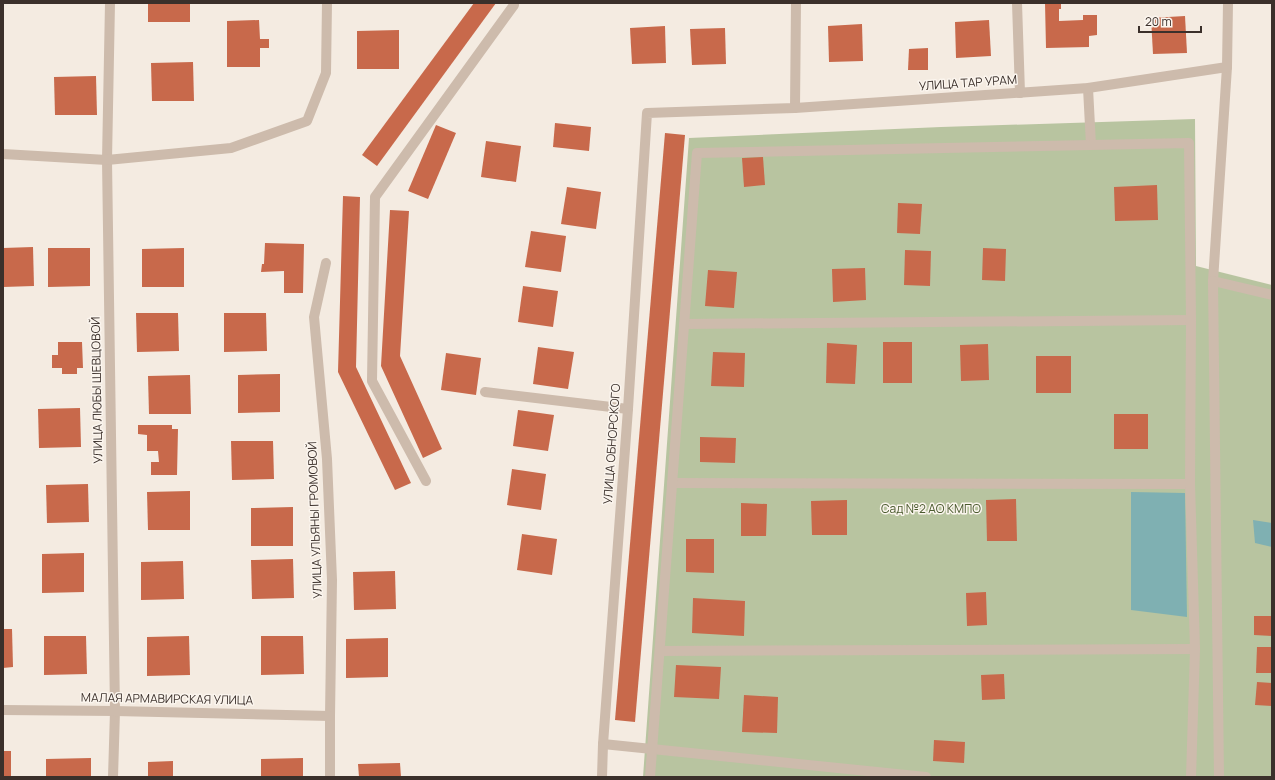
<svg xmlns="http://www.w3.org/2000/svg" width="1275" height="780" font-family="Manrope,sans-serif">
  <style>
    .green { fill: #b8c4a0 }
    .water { fill: #7fb0b2 }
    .building { fill: #c8694b }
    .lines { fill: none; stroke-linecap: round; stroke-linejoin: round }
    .service { stroke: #cdbbac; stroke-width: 10 }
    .minor { stroke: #cdbbac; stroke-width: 10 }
    .labels { text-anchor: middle; stroke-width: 3; stroke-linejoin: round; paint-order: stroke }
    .street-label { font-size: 12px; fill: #3b302b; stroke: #fbf5ee }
    .park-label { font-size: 12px; fill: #4a5a2e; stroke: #fbf5ee }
  </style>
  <rect width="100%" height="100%" fill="#f4ebe1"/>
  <!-- green -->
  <polygon class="green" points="1195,119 1196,266 1272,285 1272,777 643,777 689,138 941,127"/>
  <!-- water -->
  <g class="water">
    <polygon points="1131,492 1185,493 1187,617 1131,610"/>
    <polygon points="1253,520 1272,523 1272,547 1255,543"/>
  </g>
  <!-- building -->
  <g class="building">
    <rect x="148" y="3" width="42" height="19"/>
    <polygon points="474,3 496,3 377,166 362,155"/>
    <polygon points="1045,3 1061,3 1061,9 1059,9 1059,21 1083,20 1083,15 1097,15 1097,35 1089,36 1089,47 1046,48"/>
    <polygon points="1185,16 1187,53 1153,54 1151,18"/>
    <polygon points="259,20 260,39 269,39 269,48 260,48 260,67 227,67 227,21"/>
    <polygon points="989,20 991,56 956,58 955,22"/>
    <polygon points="862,24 863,61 829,62 828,26"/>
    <polygon points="665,26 666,63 632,64 630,28"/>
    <polygon points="725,28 726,64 692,65 690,29"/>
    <polygon points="399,30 399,69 357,69 357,31"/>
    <polygon points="928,48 928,70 908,70 909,49"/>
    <polygon points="193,62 194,101 152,101 151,63"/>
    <polygon points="96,76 97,115 55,115 54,77"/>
    <polygon points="555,123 591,127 589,151 553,147"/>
    <polygon points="436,125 456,133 428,199 408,191"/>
    <polygon points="665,133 685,135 635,722 615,720"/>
    <polygon points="486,141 521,146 516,182 481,177"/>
    <polygon points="763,157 765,185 744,187 742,158"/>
    <polygon points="1157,185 1158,220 1115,221 1114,187"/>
    <polygon points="567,187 601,192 596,229 561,224"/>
    <polygon points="343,196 360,197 356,367 411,483 395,490 338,372"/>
    <polygon points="898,203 922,204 920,234 897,233"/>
    <polygon points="390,210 409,211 400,356 442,449 423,458 381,366"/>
    <polygon points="531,231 566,236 561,272 525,267"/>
    <polygon points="265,243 304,244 303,293 284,293 284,271 261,272 262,264 264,264"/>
    <polygon points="33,247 34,286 3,287 3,248"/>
    <polygon points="48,248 90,248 90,286 48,287"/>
    <polygon points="184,248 184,287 142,287 142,249"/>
    <polygon points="983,248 1006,249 1005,281 982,280"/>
    <polygon points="905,250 931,251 930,286 904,285"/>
    <polygon points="865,268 866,300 833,302 832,269"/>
    <polygon points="708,270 737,272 734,308 705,306"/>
    <polygon points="523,286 558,291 553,327 518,322"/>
    <polygon points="136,313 178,313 179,351 137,352"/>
    <polygon points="224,313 266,313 267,351 224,352"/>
    <polygon points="58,342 82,342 83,368 77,368 77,374 62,374 62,368 52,368 52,355 58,355"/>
    <rect x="883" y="342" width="29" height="41"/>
    <polygon points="827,343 857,345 855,384 826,383"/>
    <polygon points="988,344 989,380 961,381 960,345"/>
    <polygon points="538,347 574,352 568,389 533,384"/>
    <polygon points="713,352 745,353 744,387 711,386"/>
    <polygon points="446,353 481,358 476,395 441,390"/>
    <rect x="1036" y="356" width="35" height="37"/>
    <polygon points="280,374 280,412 238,413 238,375"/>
    <polygon points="190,375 191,414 149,414 148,376"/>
    <polygon points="80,408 81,447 39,448 38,409"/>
    <polygon points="518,410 554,415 548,451 513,446"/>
    <rect x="1114" y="414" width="34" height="35"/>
    <polygon points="138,425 172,425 172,429 178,429 177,475 151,475 151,462 159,462 158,451 147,451 147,435 138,434"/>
    <polygon points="700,437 736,438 735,463 700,462"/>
    <polygon points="231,441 273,441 274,479 232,480"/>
    <polygon points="512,469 546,474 541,510 507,505"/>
    <polygon points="88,484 89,522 47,523 46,485"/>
    <polygon points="190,491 190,530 148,530 147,492"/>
    <polygon points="1016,499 1017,541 987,541 986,500"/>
    <polygon points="847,500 847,535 812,535 811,501"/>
    <polygon points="741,503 767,504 766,536 741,536"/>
    <polygon points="293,507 293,546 251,546 251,508"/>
    <polygon points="522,534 557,539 552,575 517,570"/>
    <polygon points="686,539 714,539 714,573 686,572"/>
    <polygon points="84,553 84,592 42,593 42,554"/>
    <polygon points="293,559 294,598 252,599 251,560"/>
    <polygon points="183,561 184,599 141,600 141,562"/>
    <polygon points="395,571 396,609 354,610 353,572"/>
    <polygon points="986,592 987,625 967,626 966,593"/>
    <polygon points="693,598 745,601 744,636 692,633"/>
    <polygon points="1254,616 1272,616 1272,636 1254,635"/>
    <polygon points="3,629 12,629 13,667 3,668"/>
    <polygon points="44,636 86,636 87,674 44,675"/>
    <polygon points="189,636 190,675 147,676 147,637"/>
    <polygon points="261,636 303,636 304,674 261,675"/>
    <polygon points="388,638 388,677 346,678 346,639"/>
    <polygon points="1257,647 1272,647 1272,673 1256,673"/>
    <polygon points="676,665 721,667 719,699 674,697"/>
    <polygon points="1004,674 1005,699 982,700 981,675"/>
    <polygon points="1257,682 1272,683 1272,706 1255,705"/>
    <polygon points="744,695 778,697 777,733 742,732"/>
    <polygon points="934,740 965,742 964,763 933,761"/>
    <rect x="3" y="751" width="8" height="26"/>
    <polygon points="91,758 91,777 46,777 46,759"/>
    <polygon points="303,758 303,777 261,777 261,759"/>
    <polygon points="173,761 173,777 148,777 148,762"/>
    <polygon points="400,763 401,777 359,777 358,764"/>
  </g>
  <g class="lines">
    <!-- service -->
    <g class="service">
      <polyline points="1227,67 1213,281 1272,295"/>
      <polyline points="1088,88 1091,145"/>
      <polyline points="1213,281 1219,777"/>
      <polyline points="684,324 1191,320"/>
      <polyline points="485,392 628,409"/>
      <polyline points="426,481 372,381 375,197 514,5 514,3"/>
      <polyline points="672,483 1190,484"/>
      <polyline points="660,651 1195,649"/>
      <polyline points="603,744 926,777"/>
      <polyline points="650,777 697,153 1189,143 1191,320 1190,484 1195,649 1191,777"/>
    </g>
    <!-- minor -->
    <g class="minor">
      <polyline points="110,3 107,160 115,711 113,777"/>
      <polyline points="1017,3 1020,93"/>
      <polyline points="795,108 796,3"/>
      <polyline points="3,154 107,160 231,148 307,121 326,73 327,3"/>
      <polyline points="326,263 314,317 327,459 332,580 330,716 330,777"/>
      <polyline points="3,710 115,711 330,716"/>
      <polyline points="602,777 603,744 628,409 647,113 795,108 1088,88 1227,67 1228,3"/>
    </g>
  </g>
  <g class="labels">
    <!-- street labels -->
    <g class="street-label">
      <text transform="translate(968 83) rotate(-4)" y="4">УЛИЦА ТАР УРАМ</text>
      <text transform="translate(97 390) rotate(-91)" y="4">УЛИЦА ЛЮБЫ ШЕВЦОВОЙ</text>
      <text transform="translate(612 444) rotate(-86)" y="4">УЛИЦА ОБНОРСКОГО</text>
      <text transform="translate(315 520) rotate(-92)" y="4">УЛИЦА УЛЬЯНЫ ГРОМОВОЙ</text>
      <text transform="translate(167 699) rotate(1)" y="4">МАЛАЯ АРМАВИРСКАЯ УЛИЦА</text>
    </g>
    <!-- park labels -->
    <g class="park-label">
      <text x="931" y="513">Сад №2 АО КМПО</text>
    </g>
  </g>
  <!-- border -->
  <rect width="1275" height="780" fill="none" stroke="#3b302b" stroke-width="8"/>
  <!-- scale -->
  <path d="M1139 26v6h62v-6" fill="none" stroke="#3b302b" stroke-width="2"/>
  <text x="1145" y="26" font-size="12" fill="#3b302b" stroke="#fbf5ee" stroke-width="3" paint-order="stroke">20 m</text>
</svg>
